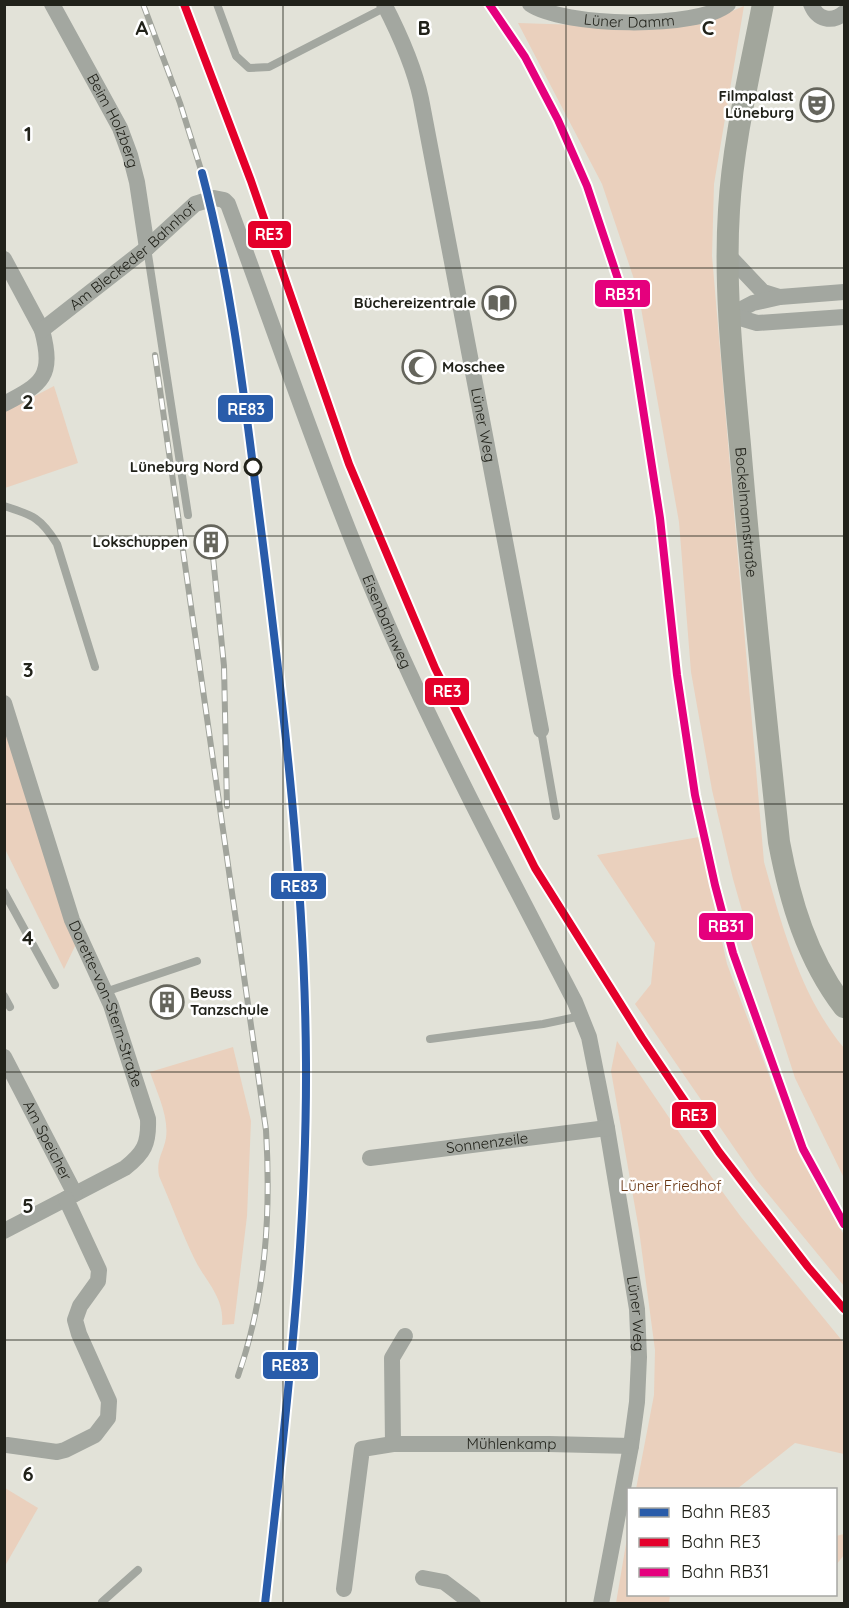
<svg xmlns="http://www.w3.org/2000/svg" width="849" height="1608" font-family="Quicksand,sans-serif">
  <style>
    .green { fill: #ead0bd }
    .lines { fill: none; stroke-linecap: round; stroke-linejoin: round }
    .service { stroke: #a3a7a0; stroke-width: 8 }
    .minor { stroke: #a3a7a0; stroke-width: 16 }
    .secondary { stroke: #a2a69c; stroke-width: 22 }
    .rail-casing { stroke: #a1a49c; stroke-width: 6 }
    .rail { stroke: #fff; stroke-width: 4; stroke-dasharray: 11; stroke-linecap: butt }
    .rail-1-casing { stroke: #fff; stroke-width: 12 }
    .rail-2-casing { stroke: #fff; stroke-width: 12 }
    .rail-3-casing { stroke: #fff; stroke-width: 12 }
    .rail-1 { stroke: #295caa; stroke-width: 8 }
    .rail-2 { stroke: #e4002b; stroke-width: 8 }
    .rail-3 { stroke: #e5007d; stroke-width: 8 }
    .grid { fill: none; stroke: #21221a; stroke-width: 1.5; stroke-opacity: 0.55 }
    .stop-dot { fill: #fff; stroke: #21221a; stroke-width: 3 }
    .labels { text-anchor: middle; stroke-width: 5; stroke-linejoin: round; paint-order: stroke }
    .street-label { font-size: 15px; fill: #21221a; stroke: #fff }
    .poi-label { font-size: 15px; font-weight: bold; fill: #21221a; stroke: #fff; text-anchor: end }
    .stop-label { font-size: 15px; font-weight: bold; fill: #21221a; stroke: #fff; text-anchor: end }
    .park-label { font-size: 15px; fill: #683511; stroke: #fff }
    .grid-label { font-size: 20px; text-anchor: middle; font-weight: bold; fill: #21221a; stroke: #fff; stroke-width: 5; stroke-linejoin: round; paint-order: stroke }
    .line-badge { stroke: #fff; stroke-width: 2 }
    .badge-label { font-size: 16px; text-anchor: middle; font-weight: bold; fill: #fff }
  </style>
  <rect width="100%" height="100%" fill="#e2e2d8"/>
  <!-- green -->
  <g class="green">
    <path d="M744,6L714,184L712,256L764,862C782,926 801,997 844,1048V1178L795,1078L751,942L733,879L712,790L691,672L679,522L638,291L602,184L518,23L673,28L711,20Z"/>
    <polygon points="54,386 78,463 5,488 4,412"/>
    <polygon points="4,725 76,944 64,969 5,849"/>
    <polygon points="699,837 727,964 800,1157 844,1235 844,1286 755,1178 635,1004 651,984 655,943 597,855"/>
    <polygon points="617,1041 685,1141 741,1217 844,1343 844,1454 795,1443 737,1489 636,1489 654,1395 655,1350 639,1230 611,1071"/>
    <path d="M233,1047L251,1121L247,1216L234,1324L222,1325C225,1297 205,1281 194,1258C181,1231 171,1203 159,1176C156,1159 163,1154 166,1138C169,1116 157,1093 150,1072Z"/>
    <polygon points="5,1488 38,1508 5,1566"/>
    <polygon points="628,1532 628,1594 670,1595 669,1603 616,1603"/>
    <polygon points="844,1534 844,1555 836,1565 836,1536"/>
  </g>
  <g class="lines">
    <!-- service -->
    <g class="service">
      <polyline points="217,4 236,56 249,68 269,67 386,7"/>
      <polyline points="147,248 188,515"/>
      <path d="M4,506C33,515 41,518 57,544L95,667"/>
      <polyline points="541,730 556,816"/>
      <polyline points="4,892 55,985"/>
      <polyline points="105,992 197,961"/>
      <polyline points="4,996 10,1007"/>
      <polyline points="430,1039 543,1024 581,1016"/>
      <polyline points="103,1604 102,1602 138,1570"/>
    </g>
    <!-- minor -->
    <g class="minor">
      <path id="s1" d="M52,4L120,128L130,155L137,182L147,248"/>
      <path id="s2" d="M384,4C400,35 414,66 421,99L541,730"/>
      <path id="s3" d="M530,4C563,27 697,30 728,4"/>
      <path d="M811,4C817,20 832,23 844,13"/>
      <polyline points="728,255 763,292 779,297"/>
      <path d="M4,259L42,330C54,376 43,384 4,404"/>
      <polyline points="730,315 753,303 780,297 844,292"/>
      <polyline points="730,315 757,323 844,317"/>
      <path id="s4" d="M42,330L147,248L195,204L214,198L224,200L228,204C284,355 335,510 402,657C455,774 516,888 575,1002L589,1037L607,1128L637,1309L639,1357L637,1402L631,1446L601,1604"/>
      <path id="s5" d="M4,703L72,920L111,1005L148,1119C149,1144 144,1153 125,1168L4,1231"/>
      <path id="s6" d="M4,1057L75,1194"/>
      <path id="s7" d="M370,1158L607,1128"/>
      <polyline points="393,1444 392,1358 405,1336"/>
      <polyline points="7,1445 57,1452 65,1450 95,1435 108,1418 109,1401 79,1334 75,1320 80,1306 98,1281 99,1270 66,1199"/>
      <polyline points="423,1578 444,1582 473,1604"/>
      <path id="s8" d="M344,1589L362,1449L393,1444H549L631,1446"/>
    </g>
    <!-- secondary -->
    <path class="secondary" id="s9" d="M763,4C750,72 733,141 729,210C724,287 733,369 740,445C751,578 765,710 779,842C790,901 807,959 844,1007"/>
    <!-- rail casing -->
    <g class="rail-casing">
      <g id="rail">
        <polyline points="143,4 180,103 202,173"/>
        <path d="M155,355L266,1130C271,1214 266,1296 238,1376"/>
        <polyline points="211,537 224,666 227,806"/>
      </g>
    </g>
    <!-- rail -->
    <use href="#rail" class="rail"/>
    <!-- rail-1 casing -->
    <g class="rail-1-casing">
      <path id="rail-1" d="M202,173C234,293 246,414 262,537C284,711 305,886 306,1063C307,1244 285,1424 265,1604"/>
    </g>
    <!-- rail-2 casing -->
    <g class="rail-2-casing">
      <polyline id="rail-2" points="184,4 251,181 349,464 435,668 535,868 642,1038 719,1152 808,1267 844,1309"/>
    </g>
    <!-- rail-3 casing -->
    <g class="rail-3-casing">
      <polyline id="rail-3" points="489,4 525,57 558,120 587,186 627,306 660,518 677,675 695,795 715,885 733,953 803,1149 844,1224"/>
    </g>
    <!-- rail-1 -->
    <use href="#rail-1" class="rail-1"/>
    <!-- rail-2 -->
    <use href="#rail-2" class="rail-2"/>
    <!-- rail-3 -->
    <use href="#rail-3" class="rail-3"/>
  </g>
  <!-- grid -->
  <path class="grid" d="M283,4V1604M566,4V1604M4,268H844M4,536H844M4,804H844M4,1072H844M4,1340H844"/>
  <!-- icons -->
  <defs>
    <g id="theatre-ring" transform="scale(1.725)"><circle r="9.5" fill="#fff" stroke="#65655c" stroke-width="1.5"/><path d="M-5-5.5Q0-4 5-5.5V0Q5 5 0 6Q-5 5-5 0ZM-3.3-2.5H-1v1.5H-3.3ZM1-2.5H3.3v1.5H1ZM-2.8 1Q0 5.5 2.8 1Z" fill="#65655c"/></g>
    <g id="library-ring" transform="scale(1.725)"><circle r="9.5" fill="#fff" stroke="#65655c" stroke-width="1.5"/><path d="M-6-4Q-3-5.5-.7-3.5V5Q-3 3-6 4ZM6-4Q3-5.5 .7-3.5V5Q3 3 6 4Z" fill="#65655c"/></g>
    <g id="mosque-ring" transform="scale(1.725)"><circle r="9.5" fill="#fff" stroke="#65655c" stroke-width="1.5"/><path d="M3.5-4.9A6 6 0 1 0 3.5 4.9A5 5 0 1 1 3.5-4.9Z" fill="#65655c"/></g>
    <g id="building-ring" transform="scale(1.725)"><circle r="9.5" fill="#fff" stroke="#65655c" stroke-width="1.5"/><path d="M-4-6H4V6H1V3H-1V6H-4ZM-2.5-4.3h1.7v1.8h-1.7ZM.8-4.3h1.7v1.8H.8ZM-2.5-1h1.7V.8h-1.7ZM.8-1h1.7V.8H.8Z" fill="#65655c"/></g>
  </defs>
  <g fill-rule="evenodd">
    <use href="#theatre-ring" x="817" y="105"/>
    <use href="#library-ring" x="499" y="303"/>
    <use href="#mosque-ring" x="419" y="367"/>
    <use href="#building-ring" x="211" y="542"/>
    <use href="#building-ring" x="167" y="1002"/>
  </g>
  <!-- markers -->
  <circle class="stop-dot" cx="253" cy="467" r="8"/>
  <g class="labels">
    <!-- street labels -->
    <g class="street-label">
      <text dy="5" stroke="none"><textPath href="#s3" startOffset="102">Lüner Damm</textPath></text>
      <text dy="5" stroke="none"><textPath href="#s1" startOffset="132">Beim Holzberg</textPath></text>
      <text dy="5" stroke="none"><textPath href="#s4" startOffset="117">Am Bleckeder Bahnhof</textPath></text>
      <text dy="5" stroke="none"><textPath href="#s2" startOffset="434">Lüner Weg</textPath></text>
      <text dy="5" stroke="none"><textPath href="#s9" startOffset="512">Bockelmannstraße</textPath></text>
      <text dy="5" stroke="none"><textPath href="#s4" startOffset="681">Eisenbahnweg</textPath></text>
      <text dy="5" stroke="none"><textPath href="#s5" startOffset="318">Dorette-von-Stern-Straße</textPath></text>
      <text dy="5" stroke="none"><textPath href="#s6" startOffset="94">Am Speicher</textPath></text>
      <text dy="5" stroke="none"><textPath href="#s7" startOffset="118">Sonnenzeile</textPath></text>
      <text dy="5" stroke="none"><textPath href="#s4" startOffset="1424">Lüner Weg</textPath></text>
      <text dy="5" stroke="none"><textPath href="#s8" startOffset="291">Mühlenkamp</textPath></text>
    </g>
    <!-- poi labels -->
    <g class="poi-label">
      <text x="794" y="101">Filmpalast<tspan x="794" dy="17">Lüneburg</tspan></text>
      <text x="476" y="308">Büchereizentrale</text>
      <text x="442" y="372" text-anchor="start">Moschee</text>
      <text x="188" y="547">Lokschuppen</text>
      <text x="190" y="998" text-anchor="start">Beuss<tspan x="190" dy="17">Tanzschule</tspan></text>
    </g>
    <!-- stop labels -->
    <g class="stop-label">
      <text x="239" y="472">Lüneburg Nord</text>
    </g>
    <!-- park labels -->
    <g class="park-label">
      <text x="671" y="1191">Lüner Friedhof</text>
    </g>
  </g>
  <g class="grid-label">
    <text x="142" y="35">A</text>
    <text x="424" y="35">B</text>
    <text x="708" y="35">C</text>
    <text x="28" y="141">1</text>
    <text x="28" y="409">2</text>
    <text x="28" y="677">3</text>
    <text x="28" y="945">4</text>
    <text x="28" y="1213">5</text>
    <text x="28" y="1481">6</text>
  </g>
  <g class="line-badge">
    <rect x="247" y="220" width="45" height="29" rx="6" fill="#e4002b"/>
    <rect x="594" y="279" width="57" height="29" rx="6" fill="#e5007d"/>
    <rect x="217" y="394" width="57" height="29" rx="6" fill="#295caa"/>
    <rect x="424" y="677" width="46" height="29" rx="6" fill="#e4002b"/>
    <rect x="270" y="872" width="57" height="28" rx="6" fill="#295caa"/>
    <rect x="698" y="912" width="56" height="29" rx="6" fill="#e5007d"/>
    <rect x="671" y="1101" width="46" height="28" rx="6" fill="#e4002b"/>
    <rect x="262" y="1351" width="57" height="29" rx="6" fill="#295caa"/>
  </g>
  <g class="badge-label">
    <text x="269" y="240">RE3</text>
    <text x="623" y="300">RB31</text>
    <text x="246" y="415">RE83</text>
    <text x="447" y="697">RE3</text>
    <text x="299" y="892">RE83</text>
    <text x="726" y="932">RB31</text>
    <text x="694" y="1121">RE3</text>
    <text x="290" y="1371">RE83</text>
  </g>
  <!-- border -->
  <rect width="849" height="1608" fill="none" stroke="#21221a" stroke-width="12"/>
  <!-- legend -->
  <rect x="627" y="1488" width="210" height="108" fill="#ffffff" stroke="#a6a7a3" stroke-width="1.5"/>
  <rect x="639" y="1508" width="30" height="9" fill="#295caa" stroke="#a6a7a3" stroke-width="1.5"/>
  <text x="681" y="1518" font-size="18" fill="#21221a">Bahn RE83</text>
  <rect x="639" y="1538" width="30" height="9" fill="#e4002b" stroke="#a6a7a3" stroke-width="1.5"/>
  <text x="681" y="1548" font-size="18" fill="#21221a">Bahn RE3</text>
  <rect x="639" y="1568" width="30" height="9" fill="#e5007d" stroke="#a6a7a3" stroke-width="1.5"/>
  <text x="681" y="1578" font-size="18" fill="#21221a">Bahn RB31</text>
</svg>
